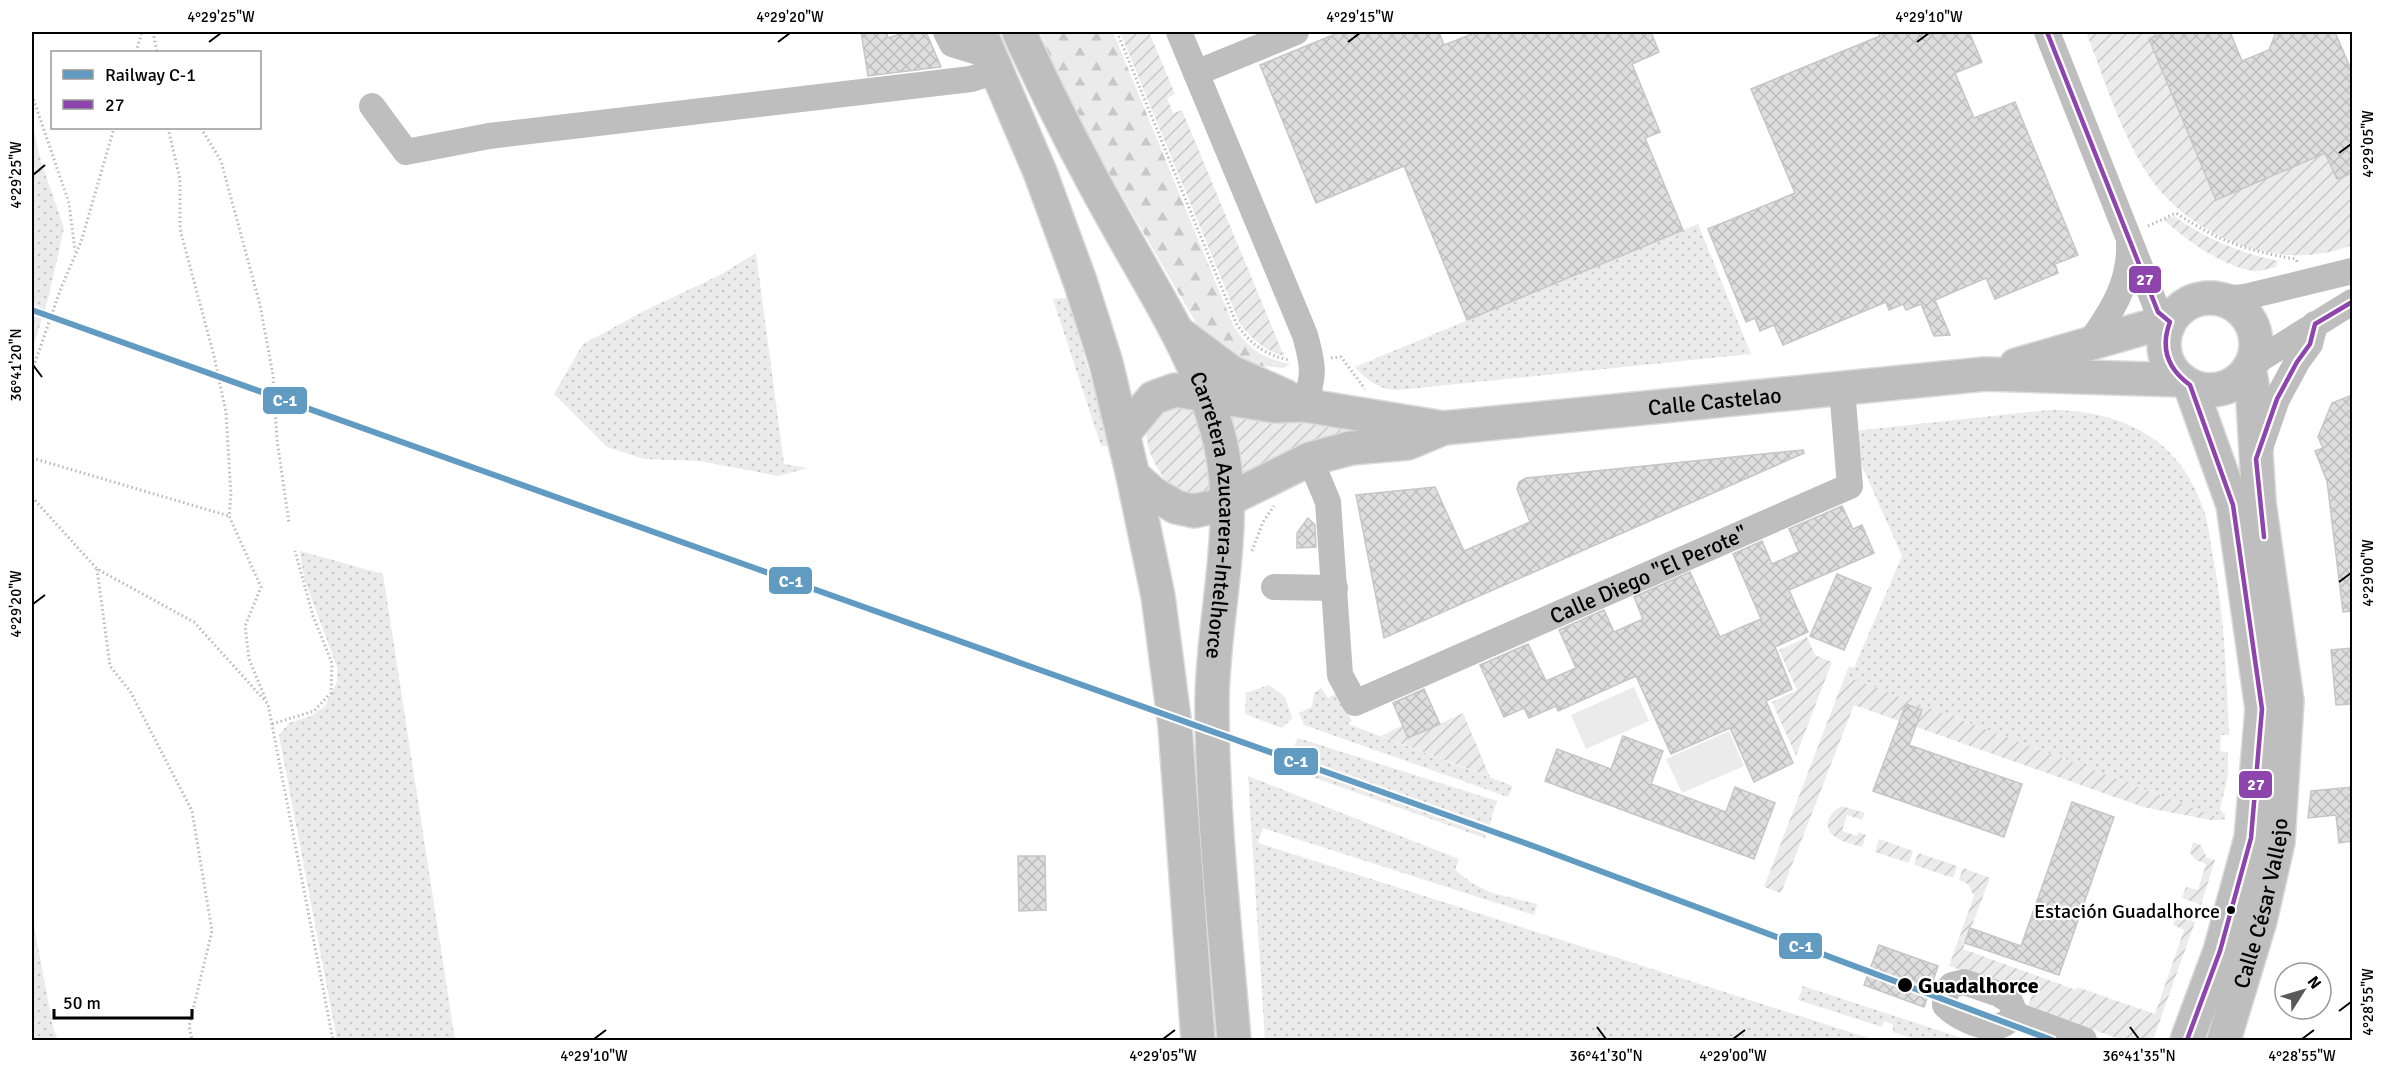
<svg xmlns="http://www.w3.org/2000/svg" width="2384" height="1072" font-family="Signika,sans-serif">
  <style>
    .grass { fill: url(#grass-dots) }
    .forest { fill: url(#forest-firs) }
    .park { fill: #ebebeb }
    .garden { fill: url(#garden-furrows) }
    .building { fill: url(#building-cross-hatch); stroke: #c6c6c6; stroke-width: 1.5 }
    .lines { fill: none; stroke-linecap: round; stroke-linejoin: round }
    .major-casing { stroke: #dbdbdb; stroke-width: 36 }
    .path { stroke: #b9b9b9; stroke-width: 3; stroke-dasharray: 1.5 3; stroke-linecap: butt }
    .minor { stroke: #bebebe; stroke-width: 26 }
    .major { stroke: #bebebe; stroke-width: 33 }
    .bus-1-casing { stroke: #fff; stroke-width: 9 }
    .bus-1 { stroke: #8e44ad; stroke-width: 4.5 }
    .rail-1-casing { stroke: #fff; stroke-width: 10 }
    .rail-1 { stroke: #619bc1; stroke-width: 6 }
    .ticks { fill: none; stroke: #000; stroke-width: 2 }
    .bus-dot { fill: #000; stroke: #fff; stroke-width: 2 }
    .labels { text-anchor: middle; stroke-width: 4.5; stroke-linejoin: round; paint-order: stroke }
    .bus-label { font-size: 20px; fill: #000; stroke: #fff; text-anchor: end }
    .street-label { font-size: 22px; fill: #000; stroke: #fff }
    .stop-label { font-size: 22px; font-weight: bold; fill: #000; stroke: #fff; text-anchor: start }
    .line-badge { stroke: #fff; stroke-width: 2 }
    .badge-label { font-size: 16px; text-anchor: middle; font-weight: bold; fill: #fff }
    .neatline { fill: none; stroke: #000; stroke-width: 2 }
    .ticks-label { font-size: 15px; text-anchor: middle; fill: #000 }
  </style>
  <defs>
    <pattern id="grass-dots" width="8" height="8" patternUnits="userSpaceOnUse" patternTransform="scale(1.5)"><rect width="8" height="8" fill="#ebebeb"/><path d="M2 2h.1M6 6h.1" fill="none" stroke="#c8c8c8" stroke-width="1.8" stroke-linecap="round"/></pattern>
    <pattern id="forest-firs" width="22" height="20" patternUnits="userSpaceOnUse" patternTransform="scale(1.5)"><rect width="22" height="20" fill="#ebebeb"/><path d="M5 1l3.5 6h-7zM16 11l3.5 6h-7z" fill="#c8c8c8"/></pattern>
    <pattern id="garden-furrows" width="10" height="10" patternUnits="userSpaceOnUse" patternTransform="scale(1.5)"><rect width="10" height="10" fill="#ebebeb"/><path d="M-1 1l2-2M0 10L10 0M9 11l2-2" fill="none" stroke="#c8c8c8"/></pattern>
    <pattern id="building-cross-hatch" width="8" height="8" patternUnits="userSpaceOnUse" patternTransform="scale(1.5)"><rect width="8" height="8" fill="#dedede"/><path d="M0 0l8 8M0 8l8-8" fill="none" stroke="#bdbdbd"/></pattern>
  </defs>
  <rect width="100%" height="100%" fill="#fff"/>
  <!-- grass -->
  <g class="grass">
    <polygon points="32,123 41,161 64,228 48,299 32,351"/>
    <path d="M1698,224L1751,354L1398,390C1380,390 1367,381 1355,367Z"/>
    <polygon points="756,253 784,464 808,468 778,476 700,461 644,459 607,447 554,394 583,344 648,309 720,275"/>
    <polygon points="1067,298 1111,446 1101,446 1053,299"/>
    <path d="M2049,410C2120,410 2179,437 2203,508C2209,523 2210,541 2213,557C2225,617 2226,675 2229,735H2221L2220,751L2228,752V775L2220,809L2225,815V820L1845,676L1849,666L1854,668L1902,556L1857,455L1854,431Z"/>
    <polygon points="300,551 383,574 455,1040 337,1040 279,735 289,723 311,716 325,706 337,682 337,667 304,578"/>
    <polygon points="1269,685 1285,697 1292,718 1282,728 1245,714 1246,693"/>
    <polygon points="1321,688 1328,698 1336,693 1352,721 1348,724 1513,786 1508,797 1304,725 1299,713 1312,707 1314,693"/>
    <polygon points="1298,738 1497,801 1485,838 1284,767"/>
    <polygon points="1248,776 1459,859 1455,870 1473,884 1492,893 1537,904 1534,915 1263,828 1258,843 1875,1040 1265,1040"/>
    <polygon points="32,915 53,1027 58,1040 32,1040"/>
    <polygon points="1803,986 1968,1040 1917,1040 1893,1032 1893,1024 1884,1021 1882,1027 1798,1000"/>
  </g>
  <!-- forest -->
  <path class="forest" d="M1040,32H1113L1234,327C1250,350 1262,358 1290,364L1284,368L1249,365L1199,328L1072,110Z"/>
  <!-- park -->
  <g class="park">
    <polygon points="1634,687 1649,721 1586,749 1571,715"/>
    <polygon points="1729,731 1744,766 1682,793 1666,759"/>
  </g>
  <!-- garden -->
  <g class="garden">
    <path d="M1120,32H1149L1175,94L1167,98L1173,113L1182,110L1284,356C1265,351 1252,339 1240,324Z"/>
    <path d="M2086,32H2167L2150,39L2325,153L2337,179L2352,173V245C2280,275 2185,236 2145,170C2119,128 2104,78 2086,32Z"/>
    <path d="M2174,216C2206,239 2240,253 2278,261L2276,267C2269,268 2260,272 2253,271C2222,266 2186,240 2164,220Z"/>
    <path d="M1166,406L1196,407L1213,490C1203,495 1193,500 1182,495C1164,486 1138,443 1150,423C1153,417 1161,411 1166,406Z"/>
    <polygon points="1230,411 1303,422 1388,428 1243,480"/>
    <polygon points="1807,637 1815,655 1832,662 1796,756 1772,702 1797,690 1779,650"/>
    <polygon points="1845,676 2225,820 2210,820 2143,807 1854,705 1781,893 1764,887"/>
    <polygon points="1463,713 1490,777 1381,736 1403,725 1409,738"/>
    <path d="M1842,806L1865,813L1862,820L1847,815L1842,831L1857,836L1858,832L1866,835L1862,847C1855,845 1846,843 1839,839C1821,831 1827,813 1842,806Z"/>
    <polygon points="1879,839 1913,851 1909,863 1875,852"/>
    <polygon points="2193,842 2201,845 2207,858 2215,860 2201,905 2182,898 2186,887 2198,890 2206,864 2196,860 2190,853"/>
    <polygon points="1918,853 1957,866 1953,878 1914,865"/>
    <polygon points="1963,868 1990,878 1963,949 2076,990 2077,987 2155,1014 2184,930 2173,925 2176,915 2195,922 2153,1040 2122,1040 2028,1006 2032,995 1949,966 1974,896 1968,884 1959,880"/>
  </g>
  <!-- building -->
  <g class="building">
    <polygon points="861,32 887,32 888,38 906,32 926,32 941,67 868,76"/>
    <polygon points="1340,32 1439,32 1444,45 1477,32 1651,32 1659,52 1632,64 1660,132 1645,138 1683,230 1467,320 1404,166 1316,203 1260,65"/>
    <polygon points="1878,32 1969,32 1982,62 1955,73 1974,118 2015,102 2078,255 2055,264 2058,273 1995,299 1986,278 1935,300 1950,335 1934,336 1921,304 1906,310 1903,304 1889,310 1886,302 1783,345 1774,325 1760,331 1755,318 1746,322 1708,229 1795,193 1751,89 1880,36"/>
    <polygon points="2167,32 2230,32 2242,61 2269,50 2276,32 2335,32 2352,72 2352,173 2337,179 2325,153 2216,200 2149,39"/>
    <polygon points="2352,395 2352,611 2343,612 2327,481 2315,451 2323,448 2318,437 2332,403"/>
    <polygon points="1803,450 1804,453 1384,638 1356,495 1435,487 1464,551 1530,522 1517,489 1519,482 1526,478"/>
    <polygon points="1842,506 1853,529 1862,525 1874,553 1789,590 1808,632 1775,647 1792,689 1766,701 1793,763 1754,782 1730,728 1671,754 1636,676 1558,711 1556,706 1529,718 1524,708 1504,717 1480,665 1528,644 1546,681 1576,668 1559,630 1604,610 1614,632 1643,619 1634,597 1690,572 1720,637 1744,626 1761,619 1733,554 1762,541 1772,564 1799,552 1789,529"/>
    <polygon points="1308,518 1315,525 1316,547 1297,548 1297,533"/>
    <polygon points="1837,574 1871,588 1844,650 1810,636"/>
    <polygon points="2352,648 2352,704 2336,705 2331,650"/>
    <polygon points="1424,689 1440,724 1408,738 1393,703"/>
    <polygon points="1906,704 1922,710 1909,745 2022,784 2004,837 1873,791"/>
    <polygon points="1623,736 1663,751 1651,784 1726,812 1735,787 1775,803 1754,859 1545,781 1557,749 1611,769"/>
    <polygon points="2352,787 2352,841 2339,843 2336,815 2308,818 2311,791"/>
    <polygon points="2072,802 2114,817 2059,975 1965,943 1970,928 2021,946"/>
    <polygon points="1018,856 1045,856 1046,910 1019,911"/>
    <polygon points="1879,945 1938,966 1924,1007 1864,985"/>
  </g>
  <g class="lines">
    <!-- major casing -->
    <g class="major-casing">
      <g id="major">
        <polyline points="980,32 1040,172 1080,281 1106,363 1133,476 1158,596 1175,726 1198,1040"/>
        <path id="s2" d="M1019,32C1050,100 1083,165 1120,230C1155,293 1196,356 1216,426C1243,516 1213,609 1212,701C1212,814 1225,928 1234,1040"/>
        <circle cx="2210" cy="344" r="46"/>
        <polyline points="1180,334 1231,372 1285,396"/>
        <polyline points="2016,365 2151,326 2168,326"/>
        <polyline points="1124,433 1153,398 1175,390 1274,406 1303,405 1444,428"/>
        <path id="s3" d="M1133,476L1154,494L1176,507L1194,511L1213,507L1310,459L1351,448L1408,443L1444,428L1985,374L2182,380"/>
        <polyline points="2187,1040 2220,951 2251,838 2262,709 2233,505 2190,385"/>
        <path id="s4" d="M2224,1040L2260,921L2278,842L2287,701L2259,502L2252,384L2249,368"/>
      </g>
    </g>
    <!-- path -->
    <g class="path">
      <polyline points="153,32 157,52"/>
      <path d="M1117,32L1237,325C1251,344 1265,355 1289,360"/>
      <polyline points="136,52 142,32"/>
      <polyline points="32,95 69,203 75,251"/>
      <polyline points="168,128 180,179 180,229 214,356 226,412 231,496 229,516 261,587 245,626 249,659 266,700"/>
      <polyline points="201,128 221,161 260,305 273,375 277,440 289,523"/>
      <path d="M2148,226L2176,213C2218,241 2247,251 2296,259L2298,264"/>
      <polyline points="1331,358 1341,357 1365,389"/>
      <polyline points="32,371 61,288 81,242 114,128"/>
      <polyline points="32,458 229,516"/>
      <polyline points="32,497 97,569 194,622 268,704 333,1040"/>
      <polyline points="1252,551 1263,522 1274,506"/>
      <polyline points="97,569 110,666 130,691 192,811 212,931 189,1026 192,1040"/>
      <polyline points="272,724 314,711 331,693 332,663 313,616 295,551"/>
    </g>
    <!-- minor -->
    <g class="minor">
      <polyline points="946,32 952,44 991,56"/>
      <path d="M1179,32L1305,335C1313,364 1316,377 1303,405"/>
      <polyline points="2047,32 2158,312 2170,322"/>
      <polyline points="1196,73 1296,32"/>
      <polyline points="372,106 406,152 489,136 971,79 996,71"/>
      <polyline points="2222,299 2245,297 2352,271"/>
      <path d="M2089,344C2111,312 2130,285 2129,245"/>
      <polyline points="2252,364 2352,302"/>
      <polyline points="2260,448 2277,399 2297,362 2310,344 2315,324"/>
      <path id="s1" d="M1310,459L1328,502L1340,675L1355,703L1850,486L1842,389"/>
      <polyline points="1274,587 1335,588"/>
      <path d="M2016,1015C2011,1019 2005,1025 1999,1026C1982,1030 1955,1016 1945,1005V992L1952,985L1964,982L1999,994L2010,1001L2016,1015L2084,1040"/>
    </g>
    <!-- major -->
    <use href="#major" class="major"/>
    <!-- bus-1 casing -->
    <g class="bus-1-casing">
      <g id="bus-1">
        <path d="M2047,32L2158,312L2170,322C2160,348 2168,369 2190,385L2233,505L2262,709L2251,838L2220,951L2187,1040"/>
        <polyline points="2264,537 2256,459 2277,399 2297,362 2310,344 2315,324 2352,302"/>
      </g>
    </g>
    <!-- bus-1 -->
    <use href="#bus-1" class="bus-1"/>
    <!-- rail-1 casing -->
    <g class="rail-1-casing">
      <polyline id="rail-1" points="32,310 1536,847 2052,1040"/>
    </g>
    <!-- rail-1 -->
    <use href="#rail-1" class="rail-1"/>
  </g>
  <!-- ticks -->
  <path class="ticks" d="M209,42L221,33M778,42L790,33M1348,42L1360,33M1917,42L1929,33M2339,153L2351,144M33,175L45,165M33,365L42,377M2339,582L2351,573M33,604L45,595M2339,1011L2351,1002M1597,1027L1606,1039M2130,1027L2139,1039M594,1039L606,1030M1163,1039L1175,1030M1733,1039L1745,1030M2302,1039L2314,1030"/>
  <!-- markers -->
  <g class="bus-dot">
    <circle cx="2231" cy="910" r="5"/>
    <circle cx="1905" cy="985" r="8"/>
  </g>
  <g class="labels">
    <!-- bus labels -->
    <g class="bus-label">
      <text x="2220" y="918">Estación Guadalhorce</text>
    </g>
    <!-- street labels -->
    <g class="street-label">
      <text dy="8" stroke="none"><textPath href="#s3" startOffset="610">Calle Castelao</textPath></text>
      <text dy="8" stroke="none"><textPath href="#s2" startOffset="530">Carretera Azucarera-Intelhorce</textPath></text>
      <text dy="8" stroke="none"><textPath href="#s1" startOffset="572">Calle Diego "El Perote"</textPath></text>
      <text dy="8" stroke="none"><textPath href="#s4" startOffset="142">Calle César Vallejo</textPath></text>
    </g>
    <!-- stop labels -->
    <g class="stop-label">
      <text x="1918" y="993">Guadalhorce</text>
    </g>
  </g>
  <g class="line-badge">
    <rect x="2128" y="265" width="34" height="29" rx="6" fill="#8e44ad"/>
    <rect x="262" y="386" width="46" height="29" rx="6" fill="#619bc1"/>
    <rect x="768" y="566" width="45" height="29" rx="6" fill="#619bc1"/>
    <rect x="1273" y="747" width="46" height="29" rx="6" fill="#619bc1"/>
    <rect x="2238" y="770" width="35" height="29" rx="6" fill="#8e44ad"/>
    <rect x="1778" y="932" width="45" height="28" rx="6" fill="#619bc1"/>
  </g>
  <g class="badge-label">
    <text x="2145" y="285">27</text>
    <text x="285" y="406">C-1</text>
    <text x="791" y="587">C-1</text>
    <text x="1296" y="767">C-1</text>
    <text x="2256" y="790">27</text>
    <text x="1801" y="952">C-1</text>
  </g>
  <!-- border -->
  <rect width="2384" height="1072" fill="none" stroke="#ffffff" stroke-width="66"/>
  <!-- legend -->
  <rect x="51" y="51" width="210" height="78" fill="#ffffff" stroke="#999999" stroke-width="1.5"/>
  <rect x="63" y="70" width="30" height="9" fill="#619bc1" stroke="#999999" stroke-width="1.5"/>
  <text x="105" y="81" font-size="18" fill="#000000">Railway C-1</text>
  <rect x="63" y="100" width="30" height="9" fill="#8e44ad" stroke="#999999" stroke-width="1.5"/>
  <text x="105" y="111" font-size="18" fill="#000000">27</text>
  <!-- north arrow -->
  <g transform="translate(2303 991) rotate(53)"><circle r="28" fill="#ffffff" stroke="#999999" stroke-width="1.5"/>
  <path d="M0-4.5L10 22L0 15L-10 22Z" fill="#595959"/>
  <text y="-9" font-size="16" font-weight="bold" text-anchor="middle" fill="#000000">N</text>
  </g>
  <!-- scale -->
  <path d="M54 1009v9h138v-9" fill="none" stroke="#000000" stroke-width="3"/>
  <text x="63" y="1009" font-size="18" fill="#000000" stroke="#ffffff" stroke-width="4.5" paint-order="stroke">50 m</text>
  <rect x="33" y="33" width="2318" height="1006" class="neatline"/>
  <g class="ticks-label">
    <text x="221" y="22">4°29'25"W</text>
    <text x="790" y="22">4°29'20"W</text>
    <text x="1360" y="22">4°29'15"W</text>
    <text x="1929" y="22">4°29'10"W</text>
    <text transform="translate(2368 144) rotate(-90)" y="5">4°29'05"W</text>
    <text transform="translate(16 175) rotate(-90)" y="5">4°29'25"W</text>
    <text transform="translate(16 365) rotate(-90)" y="5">36°41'20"N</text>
    <text transform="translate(2368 573) rotate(-90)" y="5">4°29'00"W</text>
    <text transform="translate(16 604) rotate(-90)" y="5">4°29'20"W</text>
    <text transform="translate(2368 1002) rotate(-90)" y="5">4°28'55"W</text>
    <text x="594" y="1061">4°29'10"W</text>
    <text x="1163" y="1061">4°29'05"W</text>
    <text x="1606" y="1061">36°41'30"N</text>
    <text x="1733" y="1061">4°29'00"W</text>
    <text x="2139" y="1061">36°41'35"N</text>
    <text x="2302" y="1061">4°28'55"W</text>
  </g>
</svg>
